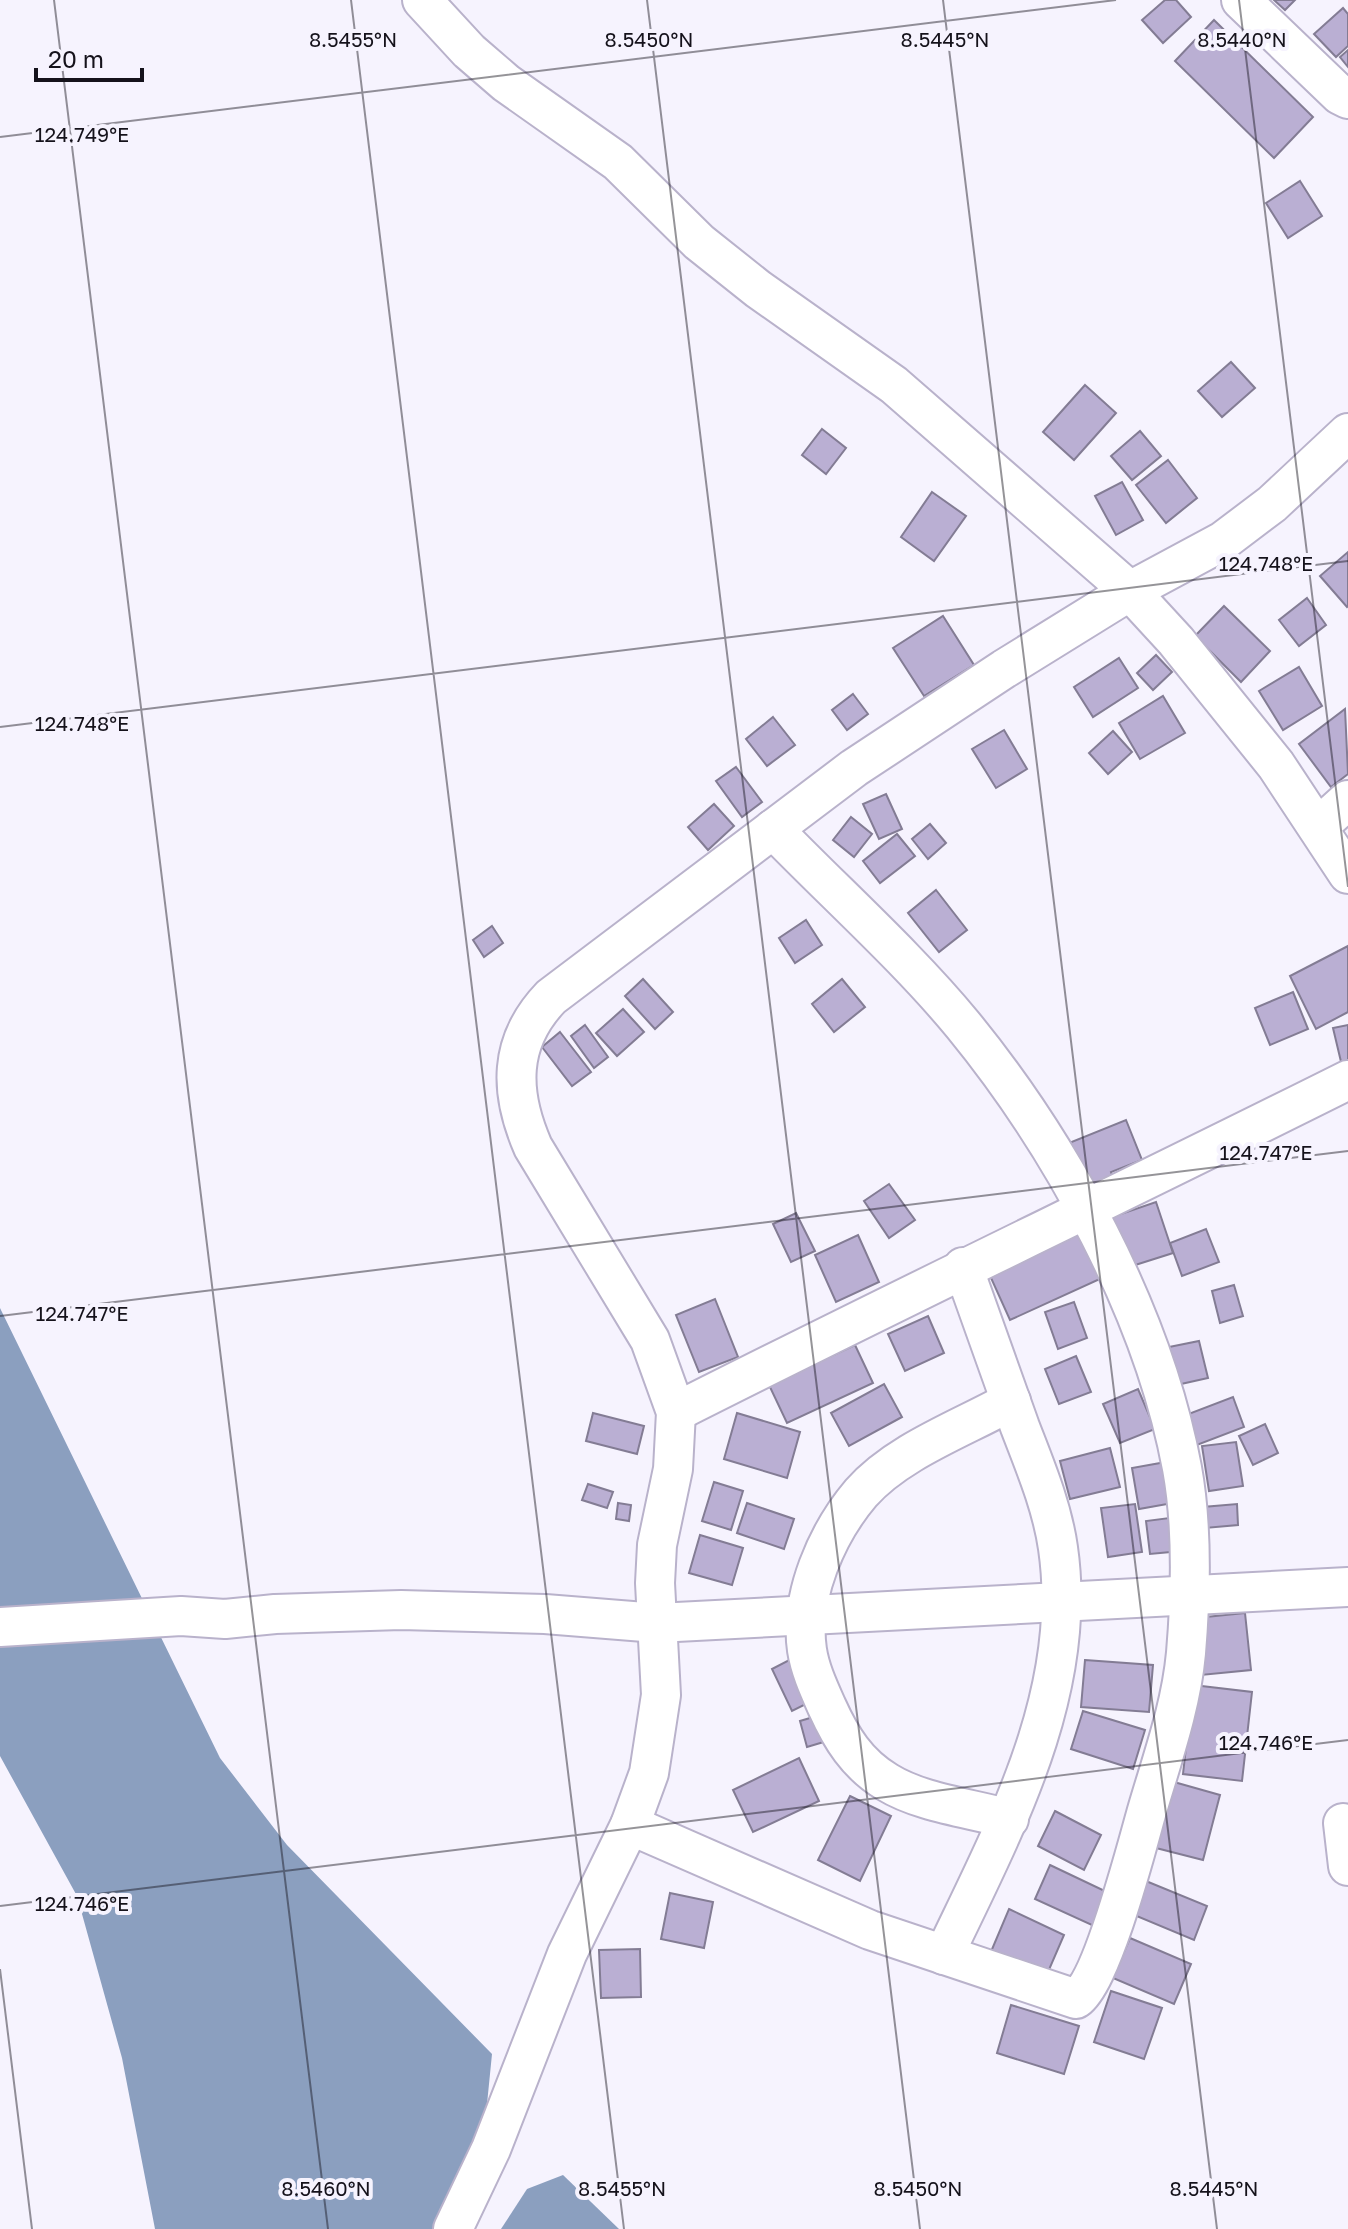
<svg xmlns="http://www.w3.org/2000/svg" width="1348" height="2229" font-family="'Golos Text',sans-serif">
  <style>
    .water { fill: #8b9fbf }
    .building { fill: #baafd3; stroke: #837c94; stroke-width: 2 }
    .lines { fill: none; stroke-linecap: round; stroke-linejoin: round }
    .minor-casing { stroke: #b9b2cb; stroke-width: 42 }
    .minor { stroke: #fff; stroke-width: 38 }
    .ticks { fill: none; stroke: #15121b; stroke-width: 2; stroke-opacity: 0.45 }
    .ticks-label { font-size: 20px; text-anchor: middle; fill: #15121b; stroke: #f6f3fe; stroke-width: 8; stroke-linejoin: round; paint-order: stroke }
  </style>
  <rect width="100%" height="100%" fill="#f6f3fe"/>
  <!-- water -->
  <g class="water">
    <polygon points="0,1308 220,1758 287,1845 492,2054 485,2124 439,2229 155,2229 122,2058 77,1896 0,1756"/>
    <polygon points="563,2175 619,2229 501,2229 527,2189"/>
  </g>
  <!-- building -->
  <g class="building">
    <polygon points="1165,0 1176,0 1191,17 1163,43 1142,20"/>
    <polygon points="1274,0 1295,0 1285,10"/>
    <polygon points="1343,8 1348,14 1348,46 1336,57 1314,34"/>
    <polygon points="1214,20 1313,117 1274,158 1175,61"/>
    <polygon points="1348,50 1348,67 1340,57"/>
    <polygon points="1300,181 1322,216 1288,238 1266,203"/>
    <polygon points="1231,362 1255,388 1222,417 1198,391"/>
    <polygon points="1085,385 1116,413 1074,460 1043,432"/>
    <polygon points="822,429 846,448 826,474 802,455"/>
    <polygon points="1140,431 1161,456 1132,480 1111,456"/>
    <polygon points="1168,460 1197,498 1166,523 1136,485"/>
    <polygon points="1122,482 1143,520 1116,535 1095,496"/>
    <polygon points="932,492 966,516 934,561 901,537"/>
    <polygon points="1348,552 1348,606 1347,607 1320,576"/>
    <polygon points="1307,598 1326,625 1299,646 1279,620"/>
    <polygon points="1224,606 1270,651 1241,682 1195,636"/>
    <polygon points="943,616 974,665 924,696 893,648"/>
    <polygon points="1156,655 1172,672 1153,690 1137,673"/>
    <polygon points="1119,658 1138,688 1093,717 1074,687"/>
    <polygon points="1299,667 1322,706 1283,730 1259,691"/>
    <polygon points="853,694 868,714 847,730 832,710"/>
    <polygon points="1163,696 1185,733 1140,759 1119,723"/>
    <polygon points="1345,709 1348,774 1331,787 1299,744"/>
    <polygon points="773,717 795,745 767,766 746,739"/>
    <polygon points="1004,730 1027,769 996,788 972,749"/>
    <polygon points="1113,731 1132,752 1108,774 1089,753"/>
    <polygon points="736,767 762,802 742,817 716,781"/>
    <polygon points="886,794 902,829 879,839 863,804"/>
    <polygon points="714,804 734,826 708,850 688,827"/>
    <polygon points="851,817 872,834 854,857 833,840"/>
    <polygon points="930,824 946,843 928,859 912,839"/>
    <polygon points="897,834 915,856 880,883 863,861"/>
    <polygon points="936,890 967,930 939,952 908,913"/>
    <polygon points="806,920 822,945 795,963 779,938"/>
    <polygon points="492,926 503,943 484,957 473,940"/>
    <polygon points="1348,946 1348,1012 1316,1029 1290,976"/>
    <polygon points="643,979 673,1012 655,1029 625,996"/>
    <polygon points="842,979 865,1007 834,1032 812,1004"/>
    <polygon points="1293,992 1308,1029 1270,1045 1255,1008"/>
    <polygon points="623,1009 644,1032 617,1056 596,1033"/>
    <polygon points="585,1025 608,1057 594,1068 571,1036"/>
    <polygon points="1348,1025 1348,1064 1342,1066 1333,1028"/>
    <polygon points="560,1032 591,1072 572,1086 542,1047"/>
    <polygon points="1126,1120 1142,1160 1111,1172 1114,1182 1089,1191 1069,1143"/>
    <polygon points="889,1184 915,1220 889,1238 864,1201"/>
    <polygon points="1156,1202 1173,1253 1129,1267 1112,1217"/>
    <polygon points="796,1213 815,1251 791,1262 773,1224"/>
    <polygon points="1079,1227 1102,1278 1010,1320 987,1269"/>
    <polygon points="1206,1229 1219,1262 1182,1276 1170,1243"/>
    <polygon points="858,1235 879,1282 836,1302 815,1255"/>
    <polygon points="1234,1285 1243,1316 1220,1323 1212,1291"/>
    <polygon points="715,1299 738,1357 699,1372 676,1315"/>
    <polygon points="1074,1302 1087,1338 1058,1349 1045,1312"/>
    <polygon points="928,1316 944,1353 905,1371 888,1334"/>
    <polygon points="1199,1341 1208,1378 1172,1386 1164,1348"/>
    <polygon points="855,1345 873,1383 787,1423 769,1385"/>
    <polygon points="1076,1356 1091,1392 1059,1404 1045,1369"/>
    <polygon points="884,1384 902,1417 849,1446 831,1413"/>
    <polygon points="1138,1389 1155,1429 1120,1443 1103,1404"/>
    <polygon points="1233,1397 1244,1427 1189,1448 1178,1418"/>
    <polygon points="593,1413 644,1426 637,1454 586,1441"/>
    <polygon points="737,1413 800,1432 787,1478 724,1459"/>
    <polygon points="1265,1424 1278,1453 1253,1465 1239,1436"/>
    <polygon points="1236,1442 1243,1486 1209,1491 1202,1446"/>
    <polygon points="1110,1448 1120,1487 1070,1499 1060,1461"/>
    <polygon points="1166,1462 1173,1503 1139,1509 1132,1468"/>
    <polygon points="714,1482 743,1491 731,1530 702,1521"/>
    <polygon points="588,1484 613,1492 607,1508 582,1500"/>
    <polygon points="618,1503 631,1505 629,1521 616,1519"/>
    <polygon points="747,1503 794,1519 784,1549 737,1533"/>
    <polygon points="1135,1504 1142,1552 1108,1557 1101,1508"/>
    <polygon points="1237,1504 1238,1525 1205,1528 1203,1507"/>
    <polygon points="1177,1517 1181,1551 1150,1554 1146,1521"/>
    <polygon points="700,1535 743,1548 732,1585 689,1573"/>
    <polygon points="1245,1613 1251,1670 1201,1675 1196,1618"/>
    <polygon points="795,1657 816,1699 792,1711 772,1669"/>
    <polygon points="1085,1660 1153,1665 1149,1712 1081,1707"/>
    <polygon points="1193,1685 1252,1692 1242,1781 1183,1774"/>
    <polygon points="1083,1711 1145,1730 1133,1769 1071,1749"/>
    <polygon points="820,1715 827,1741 807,1747 800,1721"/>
    <polygon points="799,1758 819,1801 753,1832 733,1790"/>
    <polygon points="1174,1782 1220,1795 1203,1860 1156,1848"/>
    <polygon points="850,1796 891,1816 860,1881 818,1860"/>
    <polygon points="1055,1811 1101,1835 1084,1870 1038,1846"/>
    <polygon points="1050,1865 1109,1893 1094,1926 1035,1899"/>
    <polygon points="1141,1879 1207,1906 1194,1940 1127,1912"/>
    <polygon points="670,1893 713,1902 704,1948 661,1939"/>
    <polygon points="1009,1909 1064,1935 1045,1979 990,1954"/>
    <polygon points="1130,1938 1191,1964 1174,2004 1113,1978"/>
    <polygon points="640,1949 641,1997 601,1998 599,1950"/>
    <polygon points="1111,1991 1162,2008 1144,2059 1094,2042"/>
    <polygon points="1011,2005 1079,2026 1064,2074 997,2053"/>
  </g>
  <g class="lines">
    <!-- minor casing -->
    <g class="minor-casing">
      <g id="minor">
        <polyline points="422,0 469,51 506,83 618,162 699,242 758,289 894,385 1130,591 1176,641 1276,765 1348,874"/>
        <polyline points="1241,0 1340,95 1348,99"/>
        <polyline points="1318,827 1348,800"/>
        <path d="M676,1412C899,1299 1124,1192 1348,1080"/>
        <polyline points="0,1627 181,1616 225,1619 275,1614 401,1610 545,1614 657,1623 1348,1587"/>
        <path d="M1009,1819C970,1808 921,1803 887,1782C857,1764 841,1738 827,1707C819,1689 810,1670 807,1650C799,1596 827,1533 861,1493C898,1451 963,1428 1011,1401"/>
        <polyline points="1343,1823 1348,1866"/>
        <path d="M630,1825L870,1930L1076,1999C1102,1981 1136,1850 1146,1814C1161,1762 1181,1708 1186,1653C1191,1593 1193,1528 1182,1468C1153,1312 1062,1146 963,1025C908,958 834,892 773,829"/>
        <path d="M944,1955C1004,1829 1079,1692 1058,1548C1052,1506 1035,1466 1020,1427C1001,1373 982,1320 963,1267"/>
        <path d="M453,2229L491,2149L567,1954L630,1825L649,1773L661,1695L655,1583L657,1545L673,1469L676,1412L650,1340L533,1147C509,1092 508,1042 551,997L854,768L1004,669L1130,591L1223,541L1272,504L1348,433"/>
      </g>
    </g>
    <!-- minor -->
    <use href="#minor" class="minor"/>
  </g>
  <!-- ticks -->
  <path class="ticks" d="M54,0L328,2229M351,0L624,2229M647,0L920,2229M943,0L1217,2229M1239,0L1348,887M0,137L1116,0M0,727L1348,561M0,1316L1348,1151M0,1906L1348,1740M0,1969L32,2229"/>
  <g class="ticks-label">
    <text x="353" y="47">8.5455°N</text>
    <text x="649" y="47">8.5450°N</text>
    <text x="945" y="47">8.5445°N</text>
    <text x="1242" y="47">8.5440°N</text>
    <text x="82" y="142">124.749°E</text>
    <text x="1266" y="571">124.748°E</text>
    <text x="82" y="731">124.748°E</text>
    <text x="1266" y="1160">124.747°E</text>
    <text x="82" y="1321">124.747°E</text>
    <text x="1266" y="1750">124.746°E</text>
    <text x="82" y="1911">124.746°E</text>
    <text x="326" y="2196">8.5460°N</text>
    <text x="622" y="2196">8.5455°N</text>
    <text x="918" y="2196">8.5450°N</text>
    <text x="1214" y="2196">8.5445°N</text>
  </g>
  <!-- scale -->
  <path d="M36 68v12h106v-12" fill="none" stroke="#15121b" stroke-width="4"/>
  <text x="48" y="68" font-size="24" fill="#15121b" stroke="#f6f3fe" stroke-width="6" paint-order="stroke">20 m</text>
</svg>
